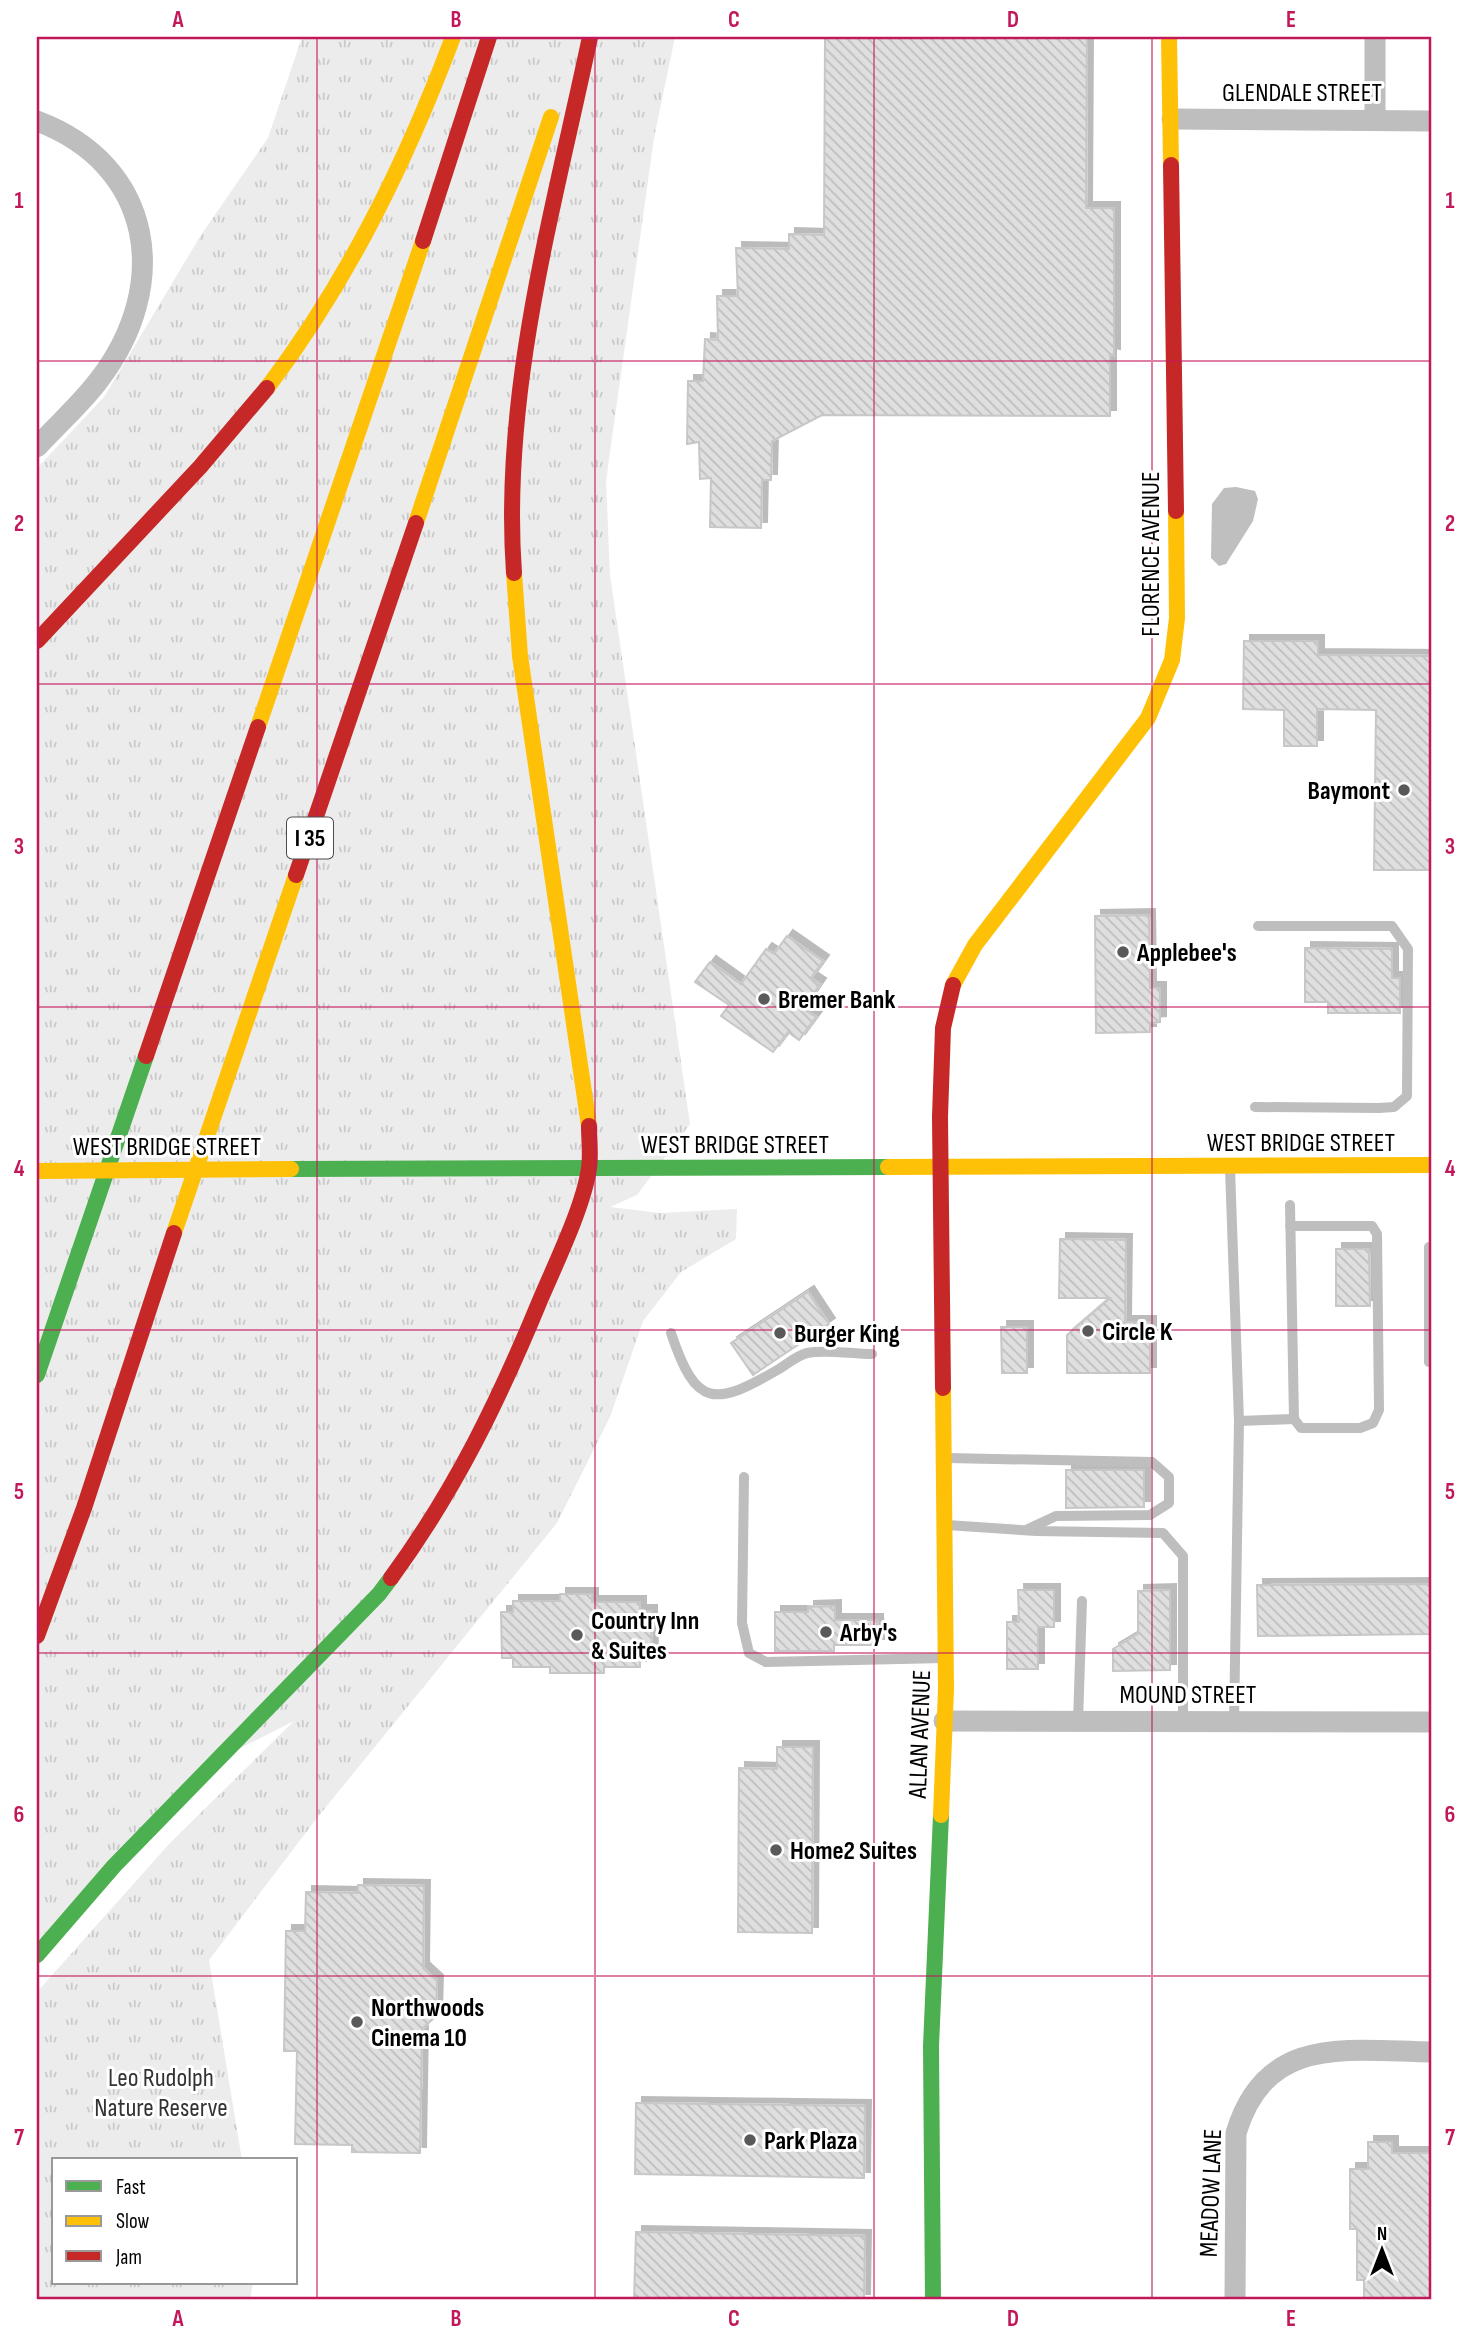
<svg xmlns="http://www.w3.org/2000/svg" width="1469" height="2337" font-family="'Sofia Sans Condensed',sans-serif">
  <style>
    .grass { fill: url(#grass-tufts) }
    .water { fill: #bfbfbf }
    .building { fill: url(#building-back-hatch); stroke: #c7c7c7; stroke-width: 2; filter: url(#shadow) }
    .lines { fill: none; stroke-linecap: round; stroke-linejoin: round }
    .lane { stroke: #bebebe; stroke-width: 10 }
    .street { stroke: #bebebe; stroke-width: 21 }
    .fast { stroke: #4caf50; stroke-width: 16 }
    .slow { stroke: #ffc107; stroke-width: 16 }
    .jam { stroke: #c62828; stroke-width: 16 }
    .slow-bridge { stroke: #ffc107; stroke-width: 16 }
    .grid { fill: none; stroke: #c2185b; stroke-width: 2; stroke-opacity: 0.55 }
    .poi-dot { fill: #595959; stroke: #fff; stroke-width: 2.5 }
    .labels { text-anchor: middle; stroke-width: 6; stroke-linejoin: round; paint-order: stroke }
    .shield { fill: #fff; stroke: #4c4c4c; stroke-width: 2 }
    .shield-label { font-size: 24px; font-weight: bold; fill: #000 }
    .street-label { font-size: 26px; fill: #000; stroke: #fff }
    .poi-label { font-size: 26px; font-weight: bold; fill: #000; stroke: #fff; text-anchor: start }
    .park-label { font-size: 26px; fill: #333; stroke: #fff }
    .neatline { fill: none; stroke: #c2185b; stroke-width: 2.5 }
    .grid-label { font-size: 23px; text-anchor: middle; font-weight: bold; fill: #c2185b }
  </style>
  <defs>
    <pattern id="grass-tufts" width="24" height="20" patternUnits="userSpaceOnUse" patternTransform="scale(1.75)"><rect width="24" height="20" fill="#ececec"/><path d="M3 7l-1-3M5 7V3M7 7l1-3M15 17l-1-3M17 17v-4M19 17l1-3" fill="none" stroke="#c9c9c9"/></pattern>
    <pattern id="building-back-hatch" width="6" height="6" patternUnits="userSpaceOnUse" patternTransform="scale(1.75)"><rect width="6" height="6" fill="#dfdfdf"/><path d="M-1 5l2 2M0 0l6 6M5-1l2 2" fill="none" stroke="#bebebe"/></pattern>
    <filter id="shadow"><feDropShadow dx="6" dy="-6" stdDeviation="0" flood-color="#0004"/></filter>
  </defs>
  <rect width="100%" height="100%" fill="#fff"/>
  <!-- grass -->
  <polygon class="grass" points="302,37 675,37 654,138 606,481 610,575 690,1124 637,1195 610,1207 660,1213 737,1209 736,1239 681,1272 643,1321 610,1417 557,1523 317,1818 209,1960 242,2160 54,2160 54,2283 253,2283 250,2300 37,2300 37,1992 170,1843 294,1721 219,1759 37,1955 37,468 104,397 201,235 268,138"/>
  <!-- water -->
  <polygon class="water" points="1236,487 1255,491 1258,499 1253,521 1226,564 1219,566 1211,558 1212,504 1224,488"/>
  <!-- building -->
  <g class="building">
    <polygon points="825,37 1087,37 1086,208 1114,208 1114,355 1110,354 1110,416 822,415 772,441 771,480 762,480 761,528 710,527 711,478 700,479 699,442 687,444 688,381 703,381 705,339 718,340 717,296 738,296 736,248 789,249 789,234 824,235"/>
    <polygon points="1244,641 1318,641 1318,655 1432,656 1432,870 1374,870 1376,710 1317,709 1317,746 1284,746 1284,710 1243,709"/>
    <polygon points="1149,915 1150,988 1160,988 1160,1022 1150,1023 1150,1032 1096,1033 1095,916"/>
    <polygon points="787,936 823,961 811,978 820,984 803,1009 816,1017 799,1040 788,1032 773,1052 721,1016 729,1005 695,982 710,962 741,984 766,949 774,954"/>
    <polygon points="1305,948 1392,949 1392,978 1400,978 1400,1013 1328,1013 1328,1002 1305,1002"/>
    <polygon points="1060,1239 1126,1240 1125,1322 1150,1322 1150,1373 1067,1373 1067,1335 1110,1298 1059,1298"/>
    <polygon points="1336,1249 1369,1249 1370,1306 1336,1306"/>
    <polygon points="808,1292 829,1324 753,1375 731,1343"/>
    <polygon points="1001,1327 1027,1327 1027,1373 1002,1373"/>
    <polygon points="1066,1470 1144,1470 1144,1507 1066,1508"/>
    <polygon points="1432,1584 1432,1634 1258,1636 1257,1585"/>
    <polygon points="1018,1590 1054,1590 1054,1627 1038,1627 1038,1669 1007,1669 1007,1622 1019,1622"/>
    <polygon points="1170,1590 1170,1670 1113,1671 1113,1649 1138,1634 1138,1591"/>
    <polygon points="560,1594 592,1594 592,1602 640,1602 640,1611 651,1611 652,1657 640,1657 640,1667 604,1667 604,1673 550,1673 550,1667 513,1667 513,1658 502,1658 501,1612 513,1612 513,1601 560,1601"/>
    <polygon points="835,1606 835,1620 877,1620 878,1645 834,1645 834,1651 775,1651 775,1612 808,1612 808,1607"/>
    <polygon points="777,1747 813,1747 812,1933 738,1932 739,1768 777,1769"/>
    <polygon points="358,1885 424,1886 423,1968 437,1981 436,2016 422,2029 420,2153 352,2152 352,2145 295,2144 297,2051 284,2051 286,1931 305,1931 306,1892 358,1893"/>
    <polygon points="636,2103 865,2106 864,2178 635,2174"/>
    <polygon points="1368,2142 1392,2142 1392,2153 1432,2153 1432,2300 1364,2300 1364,2280 1357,2280 1357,2229 1350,2229 1350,2169 1368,2169"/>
    <polygon points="636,2232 865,2236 864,2300 634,2300"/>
  </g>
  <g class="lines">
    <!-- lane -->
    <g class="lane">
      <polyline points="1255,1107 1379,1108 1394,1107 1407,1096 1408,949 1392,926 1258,926"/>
      <polyline points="1230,1169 1239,1421 1234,1722"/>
      <polyline points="1290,1205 1294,1419 1301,1428 1360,1428 1373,1423 1379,1410 1377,1234 1372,1226 1290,1226"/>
      <polyline points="1429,1247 1429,1362 1432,1363"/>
      <path d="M671,1333C696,1408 714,1407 779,1369C787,1364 798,1355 807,1353C826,1349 852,1354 872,1354"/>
      <polyline points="1239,1421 1294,1419"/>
      <polyline points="947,1458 1152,1462 1169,1477 1169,1503 1150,1515 1056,1516 1028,1529"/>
      <polyline points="744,1477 742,1623 749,1653 766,1662 945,1658"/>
      <polyline points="947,1525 1036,1531 1163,1533 1183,1556 1183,1722"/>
      <polyline points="1078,1721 1082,1601"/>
    </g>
    <!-- street -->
    <g class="street">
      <polyline points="1172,119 1432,121"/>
      <polyline points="1375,120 1375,37"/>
      <path d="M37,121C154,165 172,285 99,380C81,404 57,425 37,447"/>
      <polyline points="944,1721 1432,1722"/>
      <path d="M1235,2300L1236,2133C1266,2033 1349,2051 1432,2052"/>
    </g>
    <!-- fast -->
    <g class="fast">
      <polyline points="291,1169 888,1167"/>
      <polyline points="37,1375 146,1056"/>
      <polyline points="37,1955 114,1866 379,1594 391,1578"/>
      <polyline points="933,2300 931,2046 941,1815"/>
    </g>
    <!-- slow -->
    <g class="slow">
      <polyline points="1169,37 1171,165"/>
      <path d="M267,388C348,281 406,162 453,37"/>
      <polyline points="416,523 551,117"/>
      <polyline points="514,573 520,656 589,1126"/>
      <polyline points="258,727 423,241"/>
      <polyline points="953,985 975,945 1148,718 1172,660 1177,618 1176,511"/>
      <polyline points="888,1167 1432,1165"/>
      <polyline points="174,1233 296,875"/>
      <polyline points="941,1815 946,1689 943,1388"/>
    </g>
    <!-- jam -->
    <g class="jam">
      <polyline points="1171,165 1176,511"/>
      <polyline points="423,241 489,37"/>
      <path d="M514,573C501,393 553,212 590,37"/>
      <polyline points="37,641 200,467 267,388"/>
      <polyline points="296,875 416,523"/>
      <polyline points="146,1056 258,727"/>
      <polyline points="943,1388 940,1117 943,1028 953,985"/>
      <path d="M391,1578C456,1489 499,1400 541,1298C556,1263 584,1205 589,1168C591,1155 589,1140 589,1126"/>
      <polyline points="37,1636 84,1508 174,1233"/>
    </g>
    <!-- slow-bridge -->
    <polyline class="slow-bridge" points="37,1171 291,1169"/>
  </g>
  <!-- grid -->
  <path class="grid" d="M317,37V2300M595,37V2300M874,37V2300M1152,37V2300M37,361H1432M37,684H1432M37,1007H1432M37,1330H1432M37,1653H1432M37,1976H1432"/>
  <!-- markers -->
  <g class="poi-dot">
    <circle cx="1404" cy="790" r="7"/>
    <circle cx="1123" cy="952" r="7"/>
    <circle cx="764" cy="999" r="7"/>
    <circle cx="1088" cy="1331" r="7"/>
    <circle cx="780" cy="1333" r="7"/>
    <circle cx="826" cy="1632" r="7"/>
    <circle cx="577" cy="1635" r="7"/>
    <circle cx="776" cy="1850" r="7"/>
    <circle cx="357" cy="2022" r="7"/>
    <circle cx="750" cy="2140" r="7"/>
  </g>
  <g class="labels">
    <!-- shield labels -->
    <rect class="shield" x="287" y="817.5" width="46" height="41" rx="5"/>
    <g class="shield-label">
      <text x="310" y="846">I 35</text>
    </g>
    <!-- street labels -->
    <g class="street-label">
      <text x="1302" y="101">GLENDALE STREET</text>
      <text transform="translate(1150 554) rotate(-90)" y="9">FLORENCE AVENUE</text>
      <text x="1301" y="1151">WEST BRIDGE STREET</text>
      <text x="735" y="1153">WEST BRIDGE STREET</text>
      <text x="167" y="1155">WEST BRIDGE STREET</text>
      <text x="1188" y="1703">MOUND STREET</text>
      <text transform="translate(919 1734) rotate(-88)" y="9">ALLAN AVENUE</text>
      <text transform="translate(1210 2193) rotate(-88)" y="9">MEADOW LANE</text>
    </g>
    <!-- poi labels -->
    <g class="poi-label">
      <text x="1390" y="799" text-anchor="end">Baymont</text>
      <text x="1137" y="961">Applebee's</text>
      <text x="778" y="1008">Bremer Bank</text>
      <text x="1102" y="1340">Circle K</text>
      <text x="794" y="1342">Burger King</text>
      <text x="591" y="1629">Country Inn<tspan x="591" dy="30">&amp; Suites</tspan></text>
      <text x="840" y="1641">Arby's</text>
      <text x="790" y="1859">Home2 Suites</text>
      <text x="371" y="2016">Northwoods<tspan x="371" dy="30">Cinema 10</tspan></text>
      <text x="764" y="2149">Park Plaza</text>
    </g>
    <!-- park labels -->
    <g class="park-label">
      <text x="161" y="2086">Leo Rudolph<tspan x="161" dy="30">Nature Reserve</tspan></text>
    </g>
  </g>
  <!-- border -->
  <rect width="1469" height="2337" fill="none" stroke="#ffffff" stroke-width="77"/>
  <!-- legend -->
  <rect x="52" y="2158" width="245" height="126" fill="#ffffff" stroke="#999999" stroke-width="2"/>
  <rect x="66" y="2181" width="35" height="10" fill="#4caf50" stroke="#999999" stroke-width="2"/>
  <text x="116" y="2194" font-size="21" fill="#000000">Fast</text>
  <rect x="66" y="2216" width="35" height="10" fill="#ffc107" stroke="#999999" stroke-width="2"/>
  <text x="116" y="2228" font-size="21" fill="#000000">Slow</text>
  <rect x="66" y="2251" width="35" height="10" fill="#c62828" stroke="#999999" stroke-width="2"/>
  <text x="116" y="2264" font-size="21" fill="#000000">Jam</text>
  <!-- north arrow -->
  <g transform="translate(1382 2250)" stroke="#ffffff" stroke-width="5" paint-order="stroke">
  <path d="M0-5L12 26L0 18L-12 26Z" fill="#000000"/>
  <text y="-10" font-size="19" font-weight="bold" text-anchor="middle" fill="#000000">N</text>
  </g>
  <rect x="38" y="38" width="1392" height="2260" class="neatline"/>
  <g class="grid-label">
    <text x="178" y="27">A</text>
    <text x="456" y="27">B</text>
    <text x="734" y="27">C</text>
    <text x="1013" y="27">D</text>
    <text x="1291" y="27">E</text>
    <text x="19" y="208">1</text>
    <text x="1450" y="208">1</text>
    <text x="19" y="531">2</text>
    <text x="1450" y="531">2</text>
    <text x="19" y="854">3</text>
    <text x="1450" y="854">3</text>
    <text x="19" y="1176">4</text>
    <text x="1450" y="1176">4</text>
    <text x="19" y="1499">5</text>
    <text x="1450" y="1499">5</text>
    <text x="19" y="1822">6</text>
    <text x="1450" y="1822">6</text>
    <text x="19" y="2145">7</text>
    <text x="1450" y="2145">7</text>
    <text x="178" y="2326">A</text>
    <text x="456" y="2326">B</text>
    <text x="734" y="2326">C</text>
    <text x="1013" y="2326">D</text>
    <text x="1291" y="2326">E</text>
  </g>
</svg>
